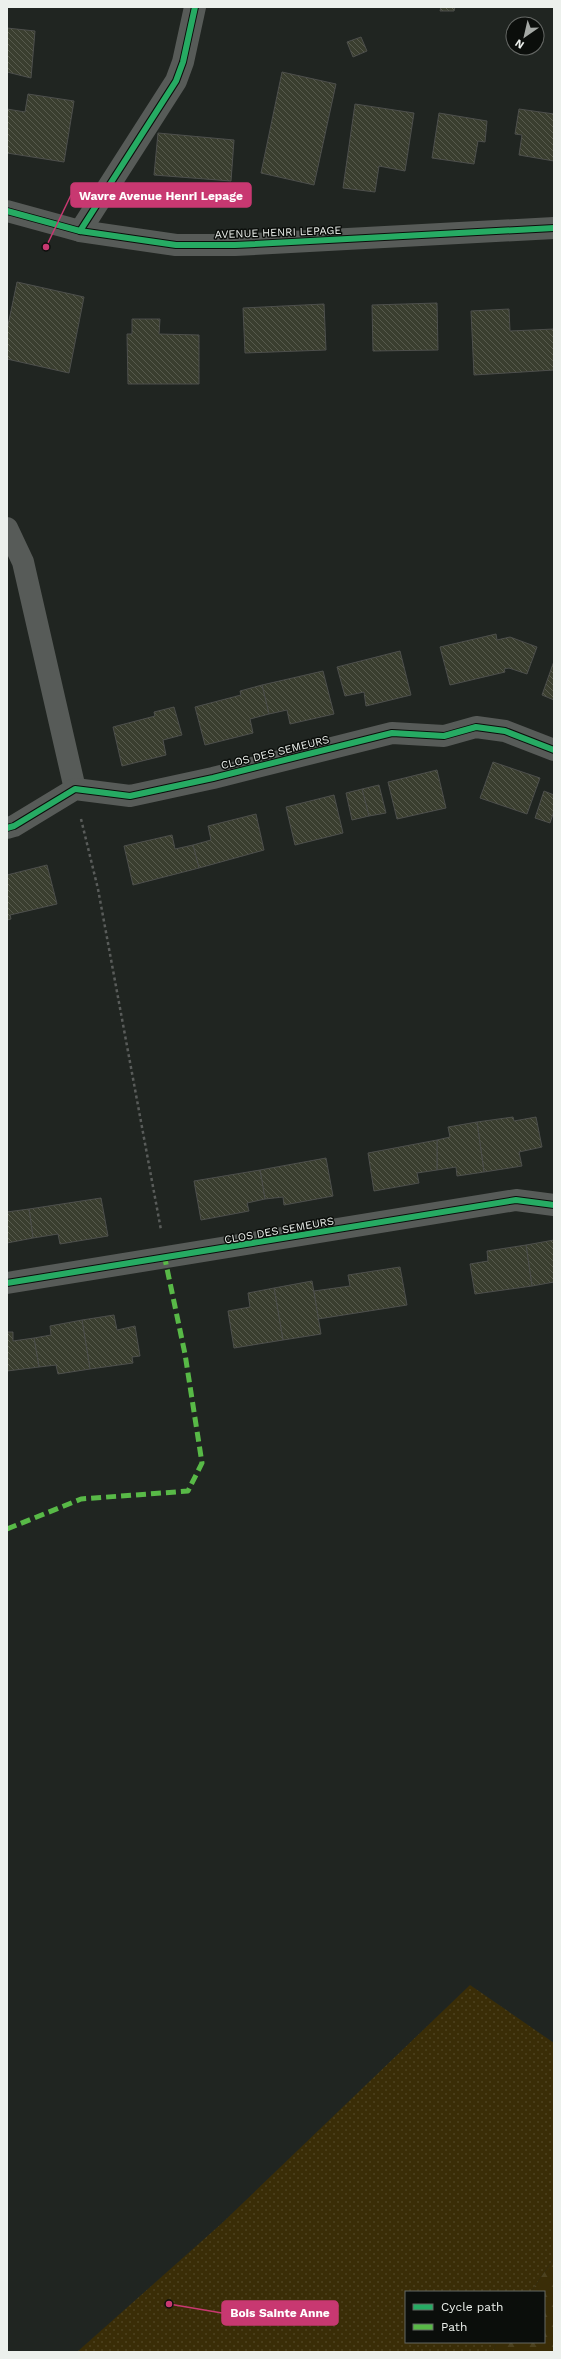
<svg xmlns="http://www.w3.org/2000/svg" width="561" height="2359" font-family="'Work Sans',sans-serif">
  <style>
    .grass { fill: url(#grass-dots) }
    .forest { fill: url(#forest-firs) }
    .building { fill: url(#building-back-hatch); stroke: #4d4f4c }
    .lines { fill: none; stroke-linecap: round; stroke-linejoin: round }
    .path { stroke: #595c5a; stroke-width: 2.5; stroke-dasharray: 3 3; stroke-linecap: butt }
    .minor { stroke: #575b58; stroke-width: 22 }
    .quiet { stroke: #58b947; stroke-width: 5; stroke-dasharray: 10 5; stroke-linecap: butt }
    .cycleway-casing { stroke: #0b0e0b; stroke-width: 8 }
    .cycleway { stroke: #26ab63; stroke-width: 6 }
    .labels { text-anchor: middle; stroke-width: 3; stroke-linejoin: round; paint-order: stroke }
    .street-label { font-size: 11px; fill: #ecf0ec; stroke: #0b0e0b }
    .leader { fill: none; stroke: #c83871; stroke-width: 1.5 }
    .callout-dot { fill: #c83871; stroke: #0b0e0b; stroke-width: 1.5 }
    .callout { fill: #c83871; stroke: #c83871; stroke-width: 1.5 }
    .callout-label { font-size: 12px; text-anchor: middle; font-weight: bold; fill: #fff }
  </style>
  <defs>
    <pattern id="grass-dots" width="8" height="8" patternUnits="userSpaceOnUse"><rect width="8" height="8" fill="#3a2d07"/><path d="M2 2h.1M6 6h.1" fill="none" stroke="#4d421f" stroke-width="1.8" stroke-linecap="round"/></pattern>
    <pattern id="forest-firs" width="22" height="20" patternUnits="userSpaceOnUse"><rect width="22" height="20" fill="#3a2d07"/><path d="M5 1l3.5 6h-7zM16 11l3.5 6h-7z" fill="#4d421f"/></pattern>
    <pattern id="building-back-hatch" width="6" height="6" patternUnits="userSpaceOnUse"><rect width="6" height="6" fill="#3a3e2f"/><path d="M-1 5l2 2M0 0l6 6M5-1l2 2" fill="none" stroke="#575a4d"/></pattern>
  </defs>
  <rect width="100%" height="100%" fill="#202521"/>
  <!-- grass -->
  <polygon class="grass" points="470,1985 554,2043 554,2258 531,2292 406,2292 406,2342 497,2342 493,2352 77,2352 221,2224"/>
  <!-- forest -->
  <polygon class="forest" points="554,2258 554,2352 493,2352 497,2342 544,2342 544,2292 531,2292"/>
  <!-- building -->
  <g class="building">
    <polygon points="441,7 455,7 454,11 440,11"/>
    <polygon points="7,28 35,31 31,78 7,72"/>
    <polygon points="361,37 367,51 353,57 347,42"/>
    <polygon points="282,72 336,84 314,185 261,173"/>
    <polygon points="28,94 74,101 64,162 7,153 7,109 25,112"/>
    <polygon points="355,104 414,113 405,171 379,166 375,192 343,188"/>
    <polygon points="519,109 554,114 554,161 519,155 522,135 515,134"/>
    <polygon points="439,113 487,121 485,142 478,141 474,164 432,158"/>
    <polygon points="158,133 234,140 231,181 154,175"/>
    <polygon points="17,282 84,297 69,373 7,359 7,330"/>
    <polygon points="437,303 438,350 373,351 372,305"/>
    <polygon points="324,304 326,350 245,353 243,308"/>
    <polygon points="509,309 510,331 554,329 554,370 474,375 471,311"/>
    <polygon points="132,319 160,319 159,334 199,335 199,384 128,384 127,334 132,334"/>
    <polygon points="496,634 497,640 510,637 537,647 527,674 509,668 504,669 505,672 450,685 440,647"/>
    <polygon points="400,651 411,695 366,706 364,692 345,696 337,667"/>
    <polygon points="554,661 554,700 542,695"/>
    <polygon points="323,671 334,714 290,724 287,710 269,714 262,685"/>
    <polygon points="262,685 269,714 250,719 253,733 205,745 195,707 241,695 240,691"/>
    <polygon points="174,707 182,735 163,740 166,755 122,766 113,727 155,716 154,712"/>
    <polygon points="493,762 540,778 527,814 480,798"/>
    <polygon points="437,770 446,808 397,819 388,782"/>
    <polygon points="379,785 386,813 369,816 362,789"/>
    <polygon points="362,789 369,816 352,820 346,793"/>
    <polygon points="544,791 554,795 554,811 550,823 535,818"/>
    <polygon points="334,795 343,833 295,845 286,807"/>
    <polygon points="256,814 264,850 199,868 193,845 211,840 208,826"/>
    <polygon points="172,835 175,849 193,845 199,868 133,885 124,846"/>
    <polygon points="47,865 57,904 10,915 11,919 7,920 7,875"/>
    <polygon points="513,1117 514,1121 536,1117 542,1147 519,1152 522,1166 484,1172 477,1122"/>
    <polygon points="477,1122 484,1172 457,1176 456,1167 437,1170 437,1140 450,1137 448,1127"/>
    <polygon points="437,1140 437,1170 417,1173 419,1183 374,1191 368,1153"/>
    <polygon points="326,1158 333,1196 284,1205 283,1197 265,1199 260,1170"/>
    <polygon points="260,1170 265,1199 247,1203 249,1211 201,1220 194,1181"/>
    <polygon points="101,1198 108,1236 60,1244 58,1234 33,1238 29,1209"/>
    <polygon points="29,1209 33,1238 7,1243 7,1212"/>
    <polygon points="554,1240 554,1282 532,1286 526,1245"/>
    <polygon points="526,1245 532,1286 475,1294 470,1264 488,1261 487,1251"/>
    <polygon points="400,1267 407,1305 318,1319 314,1291 350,1286 348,1275"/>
    <polygon points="312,1281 321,1334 283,1340 274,1288"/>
    <polygon points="274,1288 283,1340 234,1348 228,1311 250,1307 248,1293"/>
    <polygon points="114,1315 117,1330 135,1326 140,1356 132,1357 133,1363 90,1369 82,1320"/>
    <polygon points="82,1320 90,1369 58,1374 56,1365 39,1367 34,1338 51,1335 50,1326"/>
    <polygon points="7,1332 13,1332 13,1341 34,1338 39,1367 7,1371"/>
  </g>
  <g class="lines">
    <!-- path -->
    <polyline class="path" points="81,819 98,889 161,1230"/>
    <!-- minor -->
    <g class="minor">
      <polyline points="7,211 80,231 176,245 235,245 554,228"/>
      <polyline points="80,231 176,81 183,62 195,7"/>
      <polyline points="7,528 23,562 75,789"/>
      <polyline points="7,828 14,826 75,789 130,796 213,778 392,733 444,736 476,727 505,731 554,750"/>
      <polyline points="7,1283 516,1200 554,1205"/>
    </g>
    <!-- quiet -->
    <polyline class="quiet" points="7,1529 81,1499 188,1491 202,1463 185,1354 165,1259"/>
    <!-- cycleway casing -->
    <g class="cycleway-casing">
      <g id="cycleway">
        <polyline points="7,211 80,231 176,245 235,245 554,228"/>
        <polyline points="80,231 176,81 183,62 195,7"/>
        <polyline points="7,828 14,826 75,789 130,796 213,778 392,733 444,736 476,727 505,731 554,750"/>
        <polyline points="7,1283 516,1200 554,1205"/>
      </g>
    </g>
    <!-- cycleway -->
    <use href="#cycleway" class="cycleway"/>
  </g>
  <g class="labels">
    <!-- street labels -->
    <g class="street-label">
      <text transform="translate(278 232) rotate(-2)" y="4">AVENUE HENRI LEPAGE</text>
      <text transform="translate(275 752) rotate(-14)" y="4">CLOS DES SEMEURS</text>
      <text transform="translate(279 1230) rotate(-10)" y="4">CLOS DES SEMEURS</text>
    </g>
  </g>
  <!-- callouts -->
  <path class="leader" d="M46 247L71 195M169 2304L222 2313"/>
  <g class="callout-dot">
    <circle cx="46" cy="247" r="4"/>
    <circle cx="169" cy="2304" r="4"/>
  </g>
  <g class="callout">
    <rect x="71" y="183" width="180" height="24" rx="4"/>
    <rect x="222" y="2301" width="116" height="24" rx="4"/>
  </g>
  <g class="callout-label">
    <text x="161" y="200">Wavre Avenue Henri Lepage</text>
    <text x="280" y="2317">Bois Sainte Anne</text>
  </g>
  <!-- border -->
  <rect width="561" height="2359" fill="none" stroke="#ecf0ec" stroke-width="16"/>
  <!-- legend -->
  <rect x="405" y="2291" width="140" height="52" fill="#0b0e0b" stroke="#656865"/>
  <rect x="413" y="2304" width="20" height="6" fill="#26ab63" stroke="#656865"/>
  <text x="441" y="2311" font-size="12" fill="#ecf0ec">Cycle path</text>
  <rect x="413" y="2324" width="20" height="6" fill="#58b947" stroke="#656865"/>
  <text x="441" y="2331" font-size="12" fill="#ecf0ec">Path</text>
  <!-- north arrow -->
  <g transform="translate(525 36) rotate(214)"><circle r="19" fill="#0b0e0b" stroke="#656865"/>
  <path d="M0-3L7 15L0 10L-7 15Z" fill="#a5a9a5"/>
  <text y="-6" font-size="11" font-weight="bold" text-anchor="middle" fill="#ecf0ec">N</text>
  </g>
</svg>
